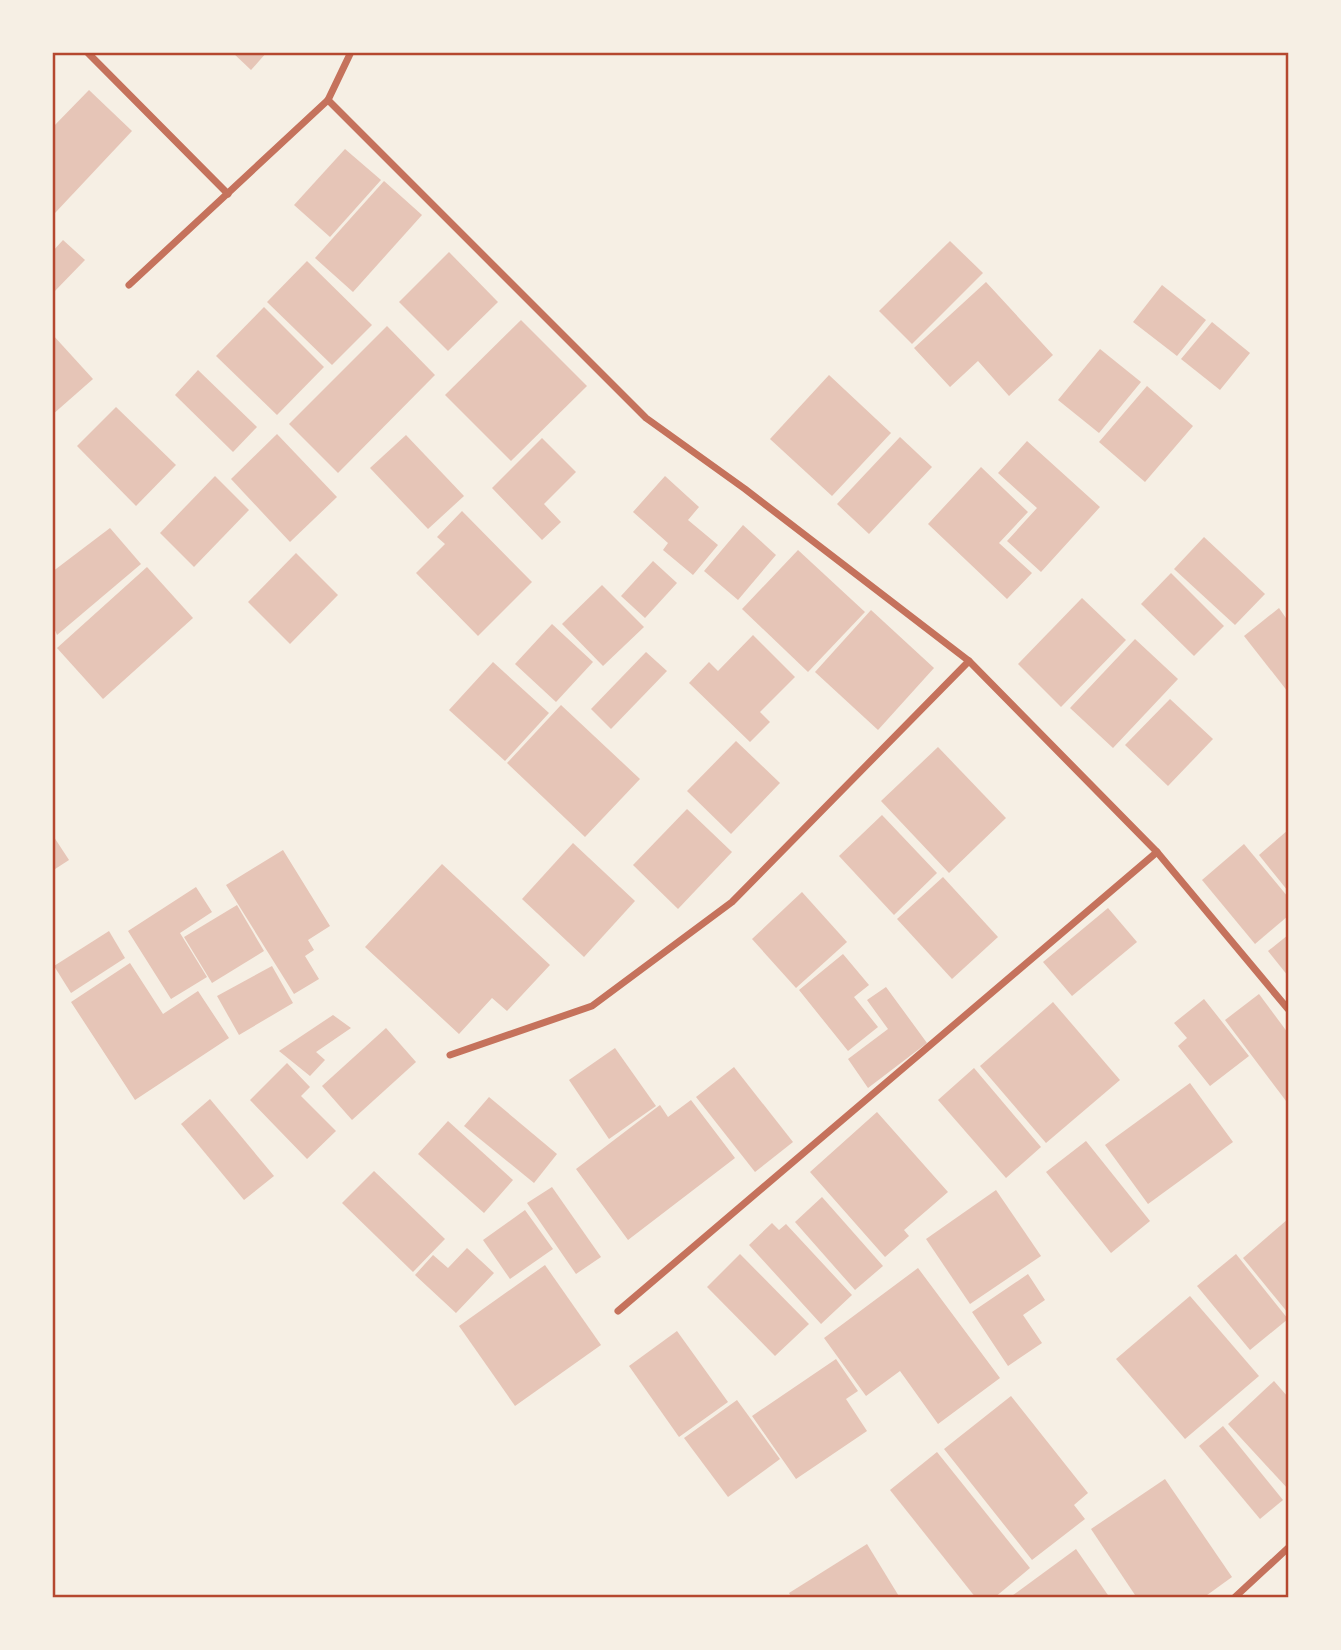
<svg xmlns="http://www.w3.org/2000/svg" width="1341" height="1650" font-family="'Public Sans',sans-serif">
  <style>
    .building { fill: #e6c5b7 }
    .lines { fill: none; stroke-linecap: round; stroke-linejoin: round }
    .minor { stroke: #c5725c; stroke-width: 7 }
    .neatline { fill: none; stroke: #b5482f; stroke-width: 2.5 }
  </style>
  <rect width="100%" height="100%" fill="#f6efe4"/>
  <!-- building -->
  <g class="building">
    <polygon points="232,52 267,52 251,70"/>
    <polygon points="89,90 132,131 55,213 52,210 52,128"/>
    <polygon points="345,149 381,180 330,237 294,205"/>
    <polygon points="384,181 422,215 353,292 315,258"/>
    <polygon points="63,240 85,260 52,294 52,252"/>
    <polygon points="950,241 983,273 912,344 879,311"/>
    <polygon points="449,252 498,302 448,351 399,302"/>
    <polygon points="307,261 372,325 332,365 267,302"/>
    <polygon points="986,282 1053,355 1009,396 978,361 950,387 914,348"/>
    <polygon points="1162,285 1206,320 1177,356 1133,322"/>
    <polygon points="264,307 324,367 277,415 216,356"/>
    <polygon points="521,320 587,386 511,461 445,395"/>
    <polygon points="1212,322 1250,353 1220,390 1181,359"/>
    <polygon points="387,326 435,375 338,473 289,424"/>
    <polygon points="52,334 93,379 52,415"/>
    <polygon points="1100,349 1141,382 1099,433 1058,400"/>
    <polygon points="198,370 257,427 233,452 175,395"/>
    <polygon points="829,375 891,433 832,496 770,439"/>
    <polygon points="1147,386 1193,426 1145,482 1099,442"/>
    <polygon points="116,407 176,465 136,506 77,446"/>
    <polygon points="277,434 337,497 290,542 231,479"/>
    <polygon points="406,435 464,496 428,529 370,468"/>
    <polygon points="900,437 932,467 869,534 837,504"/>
    <polygon points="542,438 576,472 544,504 561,522 542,540 492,488"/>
    <polygon points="1027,441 1100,507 1041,572 1007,541 1037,508 998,473"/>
    <polygon points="981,467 1028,512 999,543 1032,573 1007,599 928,524"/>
    <polygon points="215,476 249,510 194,567 160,533"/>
    <polygon points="665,476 699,507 688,520 718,545 693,575 663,550 668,543 633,512"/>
    <polygon points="462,511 532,582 478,636 416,573 445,544 437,537"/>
    <polygon points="743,525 776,555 738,600 704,571"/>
    <polygon points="110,528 141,564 57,635 52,623 52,572"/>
    <polygon points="1204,537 1265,594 1235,625 1174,569"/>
    <polygon points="798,550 865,612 808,672 742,609"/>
    <polygon points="296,553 338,595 290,644 248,602"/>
    <polygon points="653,561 677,583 645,618 621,596"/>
    <polygon points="147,567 193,618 103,699 57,648"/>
    <polygon points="1171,573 1224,626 1194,656 1141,604"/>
    <polygon points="602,585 644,627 603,666 562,624"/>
    <polygon points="1082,598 1126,640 1061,707 1018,664"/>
    <polygon points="1279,608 1288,621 1288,692 1244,636"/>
    <polygon points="871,610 934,668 878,730 815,672"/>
    <polygon points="552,624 593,662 556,702 515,664"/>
    <polygon points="753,635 795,677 760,712 770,722 750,742 689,683 709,662 718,671"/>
    <polygon points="1135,639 1178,679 1113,748 1070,708"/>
    <polygon points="646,652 667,671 611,729 591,709"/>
    <polygon points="493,662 549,713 505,761 449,710"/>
    <polygon points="1170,699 1213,739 1168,786 1125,745"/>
    <polygon points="561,705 640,779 585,837 507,763"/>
    <polygon points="736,741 780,783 731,834 687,791"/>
    <polygon points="938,747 1006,818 949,873 881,801"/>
    <polygon points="687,809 732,852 678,909 633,865"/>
    <polygon points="882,815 937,873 894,915 839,856"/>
    <polygon points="1288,830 1288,891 1259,855"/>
    <polygon points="52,834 69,860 52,871"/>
    <polygon points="573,843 635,901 584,957 522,899"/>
    <polygon points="1244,844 1288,897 1288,916 1255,944 1202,880"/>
    <polygon points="283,850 330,926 308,940 314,950 305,956 319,979 294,994 226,885"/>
    <polygon points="442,864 550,965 507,1011 492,998 459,1034 365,947"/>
    <polygon points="943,877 998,937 952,979 897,919"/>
    <polygon points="196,887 212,912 180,933 207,977 171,999 128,931"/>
    <polygon points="802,892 847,942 796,988 752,939"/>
    <polygon points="237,905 264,951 212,983 184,937"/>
    <polygon points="1108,908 1137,942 1072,996 1043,962"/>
    <polygon points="109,931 125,958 71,993 54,966"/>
    <polygon points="1288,935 1288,976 1268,951"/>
    <polygon points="843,954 869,985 854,997 878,1027 848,1051 799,990"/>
    <polygon points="130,963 163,1014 198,991 229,1038 135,1100 71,1002"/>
    <polygon points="272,966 293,1003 239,1035 217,996"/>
    <polygon points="886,987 927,1043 868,1088 848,1059 888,1029 867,1000"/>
    <polygon points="1259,994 1288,1033 1288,1099 1286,1101 1225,1020"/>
    <polygon points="1204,999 1249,1056 1210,1086 1178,1046 1187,1038 1174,1023"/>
    <polygon points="1053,1002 1120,1080 1046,1143 980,1066"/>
    <polygon points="333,1015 351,1028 316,1052 325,1060 310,1076 279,1051"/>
    <polygon points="386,1028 416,1062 352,1120 322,1086"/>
    <polygon points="615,1048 656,1106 609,1139 569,1080"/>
    <polygon points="287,1063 310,1087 301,1096 336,1131 307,1159 250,1100"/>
    <polygon points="734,1067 793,1142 755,1172 696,1097"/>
    <polygon points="974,1068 1041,1147 1006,1178 938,1100"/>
    <polygon points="1190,1083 1233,1142 1148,1204 1105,1145"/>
    <polygon points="489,1097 557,1154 534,1183 464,1126"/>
    <polygon points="210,1099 274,1176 244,1200 181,1124"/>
    <polygon points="691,1100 735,1158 628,1240 576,1169 660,1105 668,1117"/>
    <polygon points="877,1112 948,1192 904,1230 909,1236 885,1257 810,1172"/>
    <polygon points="448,1121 513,1180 484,1213 418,1154"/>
    <polygon points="1086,1141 1150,1221 1111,1253 1046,1172"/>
    <polygon points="374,1171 445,1239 413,1272 342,1203"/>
    <polygon points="552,1187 601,1257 576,1274 527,1203"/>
    <polygon points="996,1190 1041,1256 970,1304 926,1239"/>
    <polygon points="822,1197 883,1266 855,1290 795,1222"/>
    <polygon points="525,1210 553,1249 510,1279 483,1240"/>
    <polygon points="1288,1219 1288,1313 1243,1258"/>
    <polygon points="772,1223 779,1230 786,1224 852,1295 821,1324 749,1245"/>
    <polygon points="467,1248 494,1273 456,1313 415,1275 433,1255 448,1268"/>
    <polygon points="740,1254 809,1324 775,1356 707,1287"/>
    <polygon points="1236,1254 1288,1319 1250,1350 1197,1286"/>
    <polygon points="545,1265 601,1345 515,1406 459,1326"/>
    <polygon points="918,1268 1000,1378 938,1424 900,1371 866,1396 824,1338"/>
    <polygon points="1028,1274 1045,1300 1023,1315 1042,1343 1008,1366 972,1312"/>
    <polygon points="1190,1296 1259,1376 1185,1439 1116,1359"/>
    <polygon points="677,1331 728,1402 679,1437 629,1366"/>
    <polygon points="836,1359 858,1391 846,1399 867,1431 796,1479 752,1416"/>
    <polygon points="1274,1381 1288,1397 1288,1489 1228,1424"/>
    <polygon points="1011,1396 1088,1493 1074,1505 1085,1519 1032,1560 944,1449"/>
    <polygon points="737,1400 780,1459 728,1497 684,1438"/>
    <polygon points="1223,1426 1283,1500 1260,1519 1199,1446"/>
    <polygon points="937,1452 1030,1568 994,1598 976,1598 890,1490"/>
    <polygon points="1165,1479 1232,1577 1203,1598 1137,1598 1091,1529"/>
    <polygon points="867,1544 900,1598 792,1598 789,1593"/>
    <polygon points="1076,1549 1110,1598 1009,1598"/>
  </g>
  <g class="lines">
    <!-- minor -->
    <g class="minor">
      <polyline points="87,52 228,194"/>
      <polyline points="328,100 646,418 745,489 969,661 1157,852 1288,1009"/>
      <polyline points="129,285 328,100 351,52"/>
      <polyline points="450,1055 592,1006 732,902 969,661"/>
      <polyline points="618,1311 1157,852"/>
      <polyline points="1234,1598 1288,1548"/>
    </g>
  </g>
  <!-- border -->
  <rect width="1341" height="1650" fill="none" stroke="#f6efe4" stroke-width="108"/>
  <rect x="54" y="54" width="1233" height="1542" class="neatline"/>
</svg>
